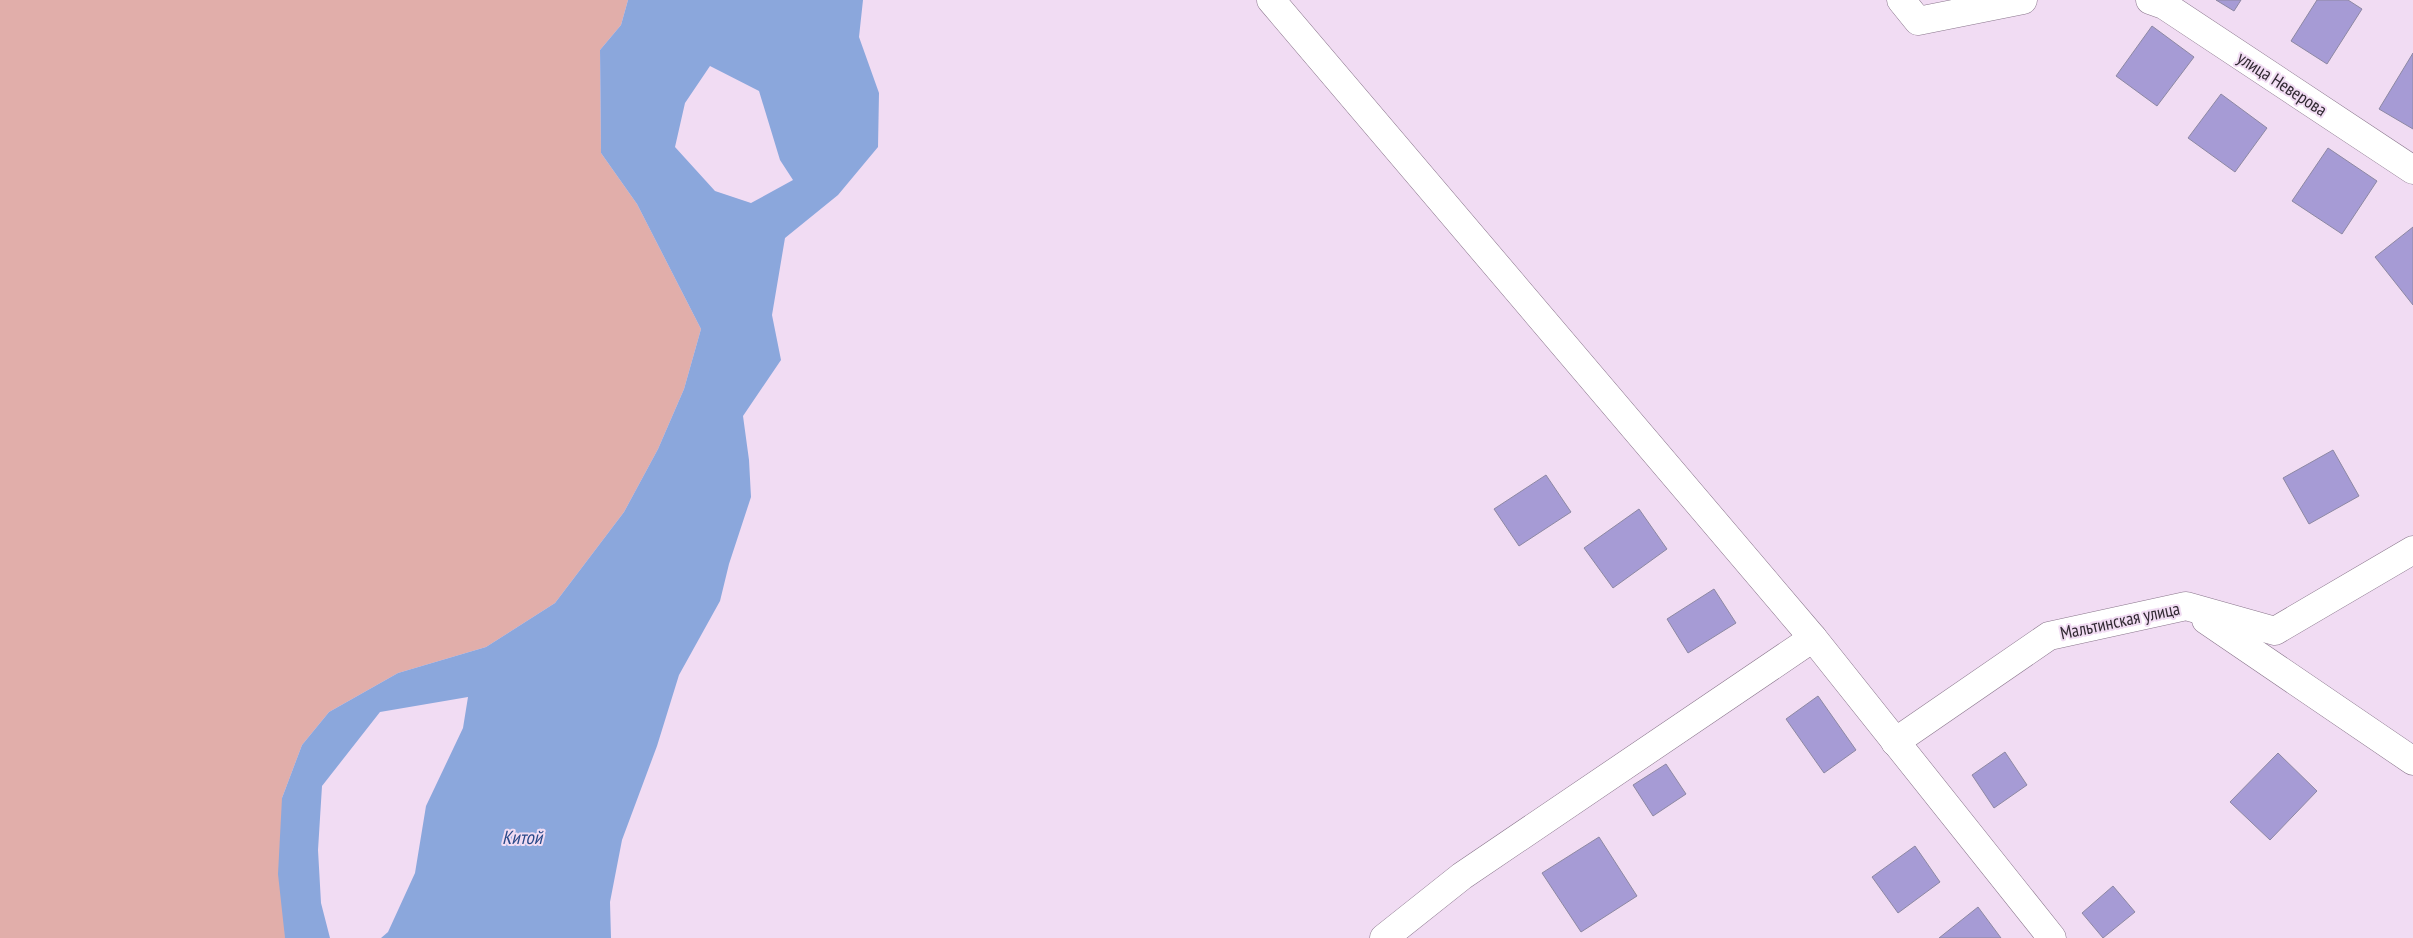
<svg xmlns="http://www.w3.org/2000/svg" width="2413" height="938" font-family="'PT Sans Narrow',sans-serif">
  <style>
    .green { fill: #e1aeaa }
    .water { fill: #8ba7dc; fill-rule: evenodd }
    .building { fill: #a69bd5; stroke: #8d88a3 }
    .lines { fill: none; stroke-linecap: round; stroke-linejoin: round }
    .minor-casing { stroke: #8a768c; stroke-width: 29 }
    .minor { stroke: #fff; stroke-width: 28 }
    .labels { text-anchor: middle; stroke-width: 4; stroke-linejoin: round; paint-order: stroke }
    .street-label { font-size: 18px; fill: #312932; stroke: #f1dcf3 }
    .water-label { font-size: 19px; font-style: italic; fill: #294989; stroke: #f1dcf3 }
  </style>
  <rect width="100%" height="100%" fill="#f1dcf3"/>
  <!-- green -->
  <polygon class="green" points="0,0 628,0 621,25 600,50 601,153 637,204 701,329 684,389 658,449 624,512 555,603 486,647 398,673 329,712 302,745 282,798 285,938 0,938"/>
  <!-- water -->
  <path class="water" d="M628,0H863L859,37L879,93L878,147L838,195L785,238L772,315L781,360L743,416L749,460L751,497L729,564L720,601L679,675L657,746L622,840L610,902L611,938H381L388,932L415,873L426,806L463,728L468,697L380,712L322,786L318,850L321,903L330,938H285L278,874L282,798L302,745L329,712L398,673L486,647L555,603L624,512L658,449L684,389L701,329L637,204L601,153L600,50L621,25ZM710,66L759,91L780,160L793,180L751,203L715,191L675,147L685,103Z"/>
  <!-- building -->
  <g class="building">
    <polygon points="2216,0 2241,0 2234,11"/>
    <polygon points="2317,0 2348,0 2362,9 2327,64 2291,41"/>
    <polygon points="2152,26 2194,57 2157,106 2116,76"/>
    <polygon points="2413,53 2413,129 2379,109"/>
    <polygon points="2221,94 2267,128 2235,172 2188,138"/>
    <polygon points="2328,148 2377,181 2342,234 2292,201"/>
    <polygon points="2413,227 2413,305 2375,257"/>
    <polygon points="2333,450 2359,496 2309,524 2283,478"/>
    <polygon points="1546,475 1571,512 1519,546 1494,509"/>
    <polygon points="1639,509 1667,549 1613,588 1584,548"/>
    <polygon points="1714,589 1736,623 1688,653 1667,619"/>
    <polygon points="1818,696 1856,750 1824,773 1786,719"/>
    <polygon points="2005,752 2027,785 1994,808 1972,775"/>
    <polygon points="2278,753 2317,791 2270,840 2230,802"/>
    <polygon points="1666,764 1686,794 1653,816 1633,785"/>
    <polygon points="1599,837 1637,896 1581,932 1542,873"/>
    <polygon points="1915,846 1940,882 1898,913 1872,877"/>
    <polygon points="2113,886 2135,912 2103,938 2082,913"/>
    <polygon points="1978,907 2001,938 1939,938"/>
  </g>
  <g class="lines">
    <!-- minor casing -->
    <g class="minor-casing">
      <g id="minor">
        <polyline points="1271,0 1813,638 2052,938"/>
        <polyline points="1901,0 1918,21 2023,0"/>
        <polyline points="2150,0 2164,5 2413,170"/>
        <polyline points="2206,620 2413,761"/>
        <polyline points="1895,742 2049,636 2186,606 2275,631 2413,550"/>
        <polyline points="1384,938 1462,876 1813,638"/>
      </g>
    </g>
    <!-- minor -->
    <use href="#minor" class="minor"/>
  </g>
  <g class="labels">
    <!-- street labels -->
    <g class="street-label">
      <text transform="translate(2282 84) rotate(33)" y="6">улица Неверова</text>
      <text transform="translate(2120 621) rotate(-12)" y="6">Мальтинская улица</text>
    </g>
    <!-- water labels -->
    <g class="water-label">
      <text x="522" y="844">Китой</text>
    </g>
  </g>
</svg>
